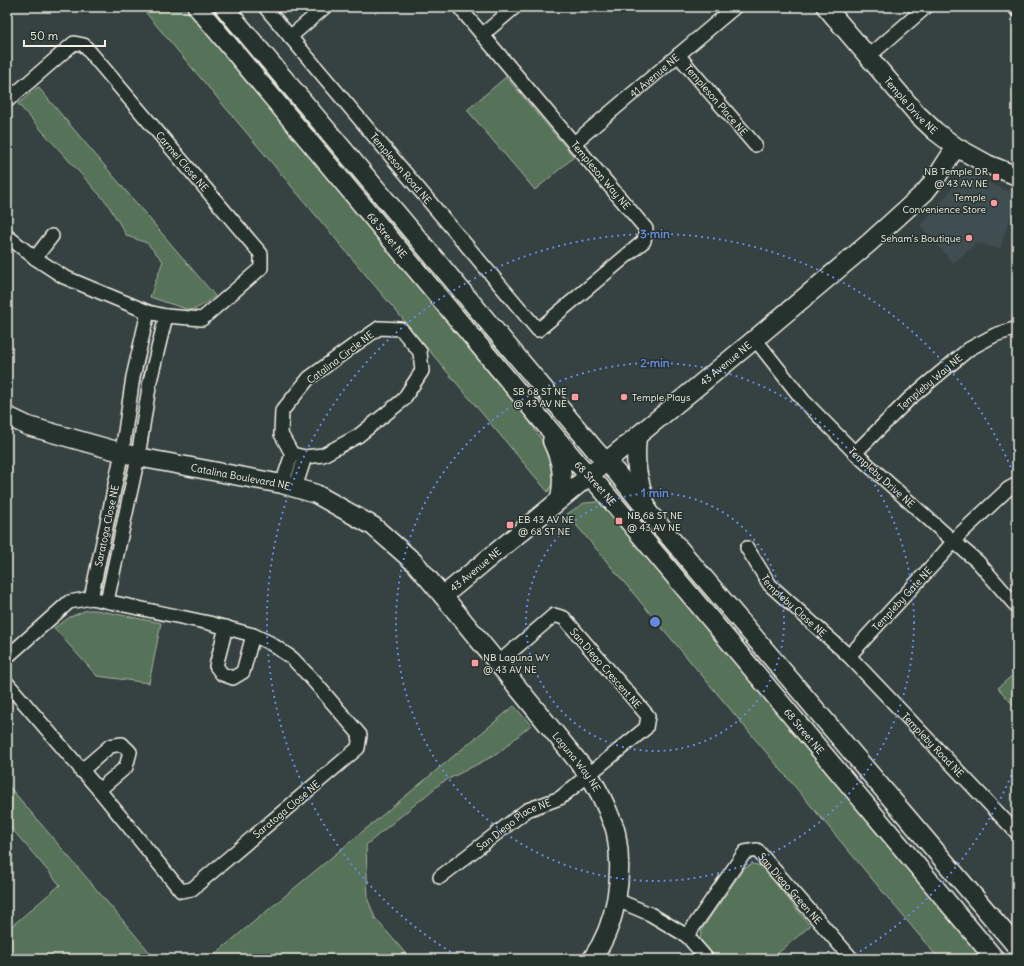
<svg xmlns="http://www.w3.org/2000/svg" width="1024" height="966" font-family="Delius,sans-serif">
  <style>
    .built { fill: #414d51 }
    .green { fill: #577259; stroke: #a6b2a0 }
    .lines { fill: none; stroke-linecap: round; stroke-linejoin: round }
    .street-casing { stroke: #f4f1e8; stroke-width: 16 }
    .secondary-casing { stroke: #f4f1e8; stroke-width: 21 }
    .street { stroke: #26332d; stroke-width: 13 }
    .secondary { stroke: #26332d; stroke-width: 18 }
    .ring { fill: none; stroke: #6887de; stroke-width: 2; stroke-dasharray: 2 4 }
    .poi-dot { fill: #ff9aa2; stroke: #26332d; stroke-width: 1.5 }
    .labels { text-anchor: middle; stroke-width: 3; stroke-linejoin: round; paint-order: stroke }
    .street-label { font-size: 10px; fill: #f4f1e8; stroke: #26332d }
    .poi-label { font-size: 10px; fill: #f4f1e8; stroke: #26332d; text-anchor: end }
    .centre { fill: #6887de; stroke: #26332d; stroke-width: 2 }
    .ring-label { font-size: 12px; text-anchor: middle; font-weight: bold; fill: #6887de; stroke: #26332d; stroke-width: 3; stroke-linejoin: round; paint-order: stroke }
  </style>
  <rect width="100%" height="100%" fill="#364242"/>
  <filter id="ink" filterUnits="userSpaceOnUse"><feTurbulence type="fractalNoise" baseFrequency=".025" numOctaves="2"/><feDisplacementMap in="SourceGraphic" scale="8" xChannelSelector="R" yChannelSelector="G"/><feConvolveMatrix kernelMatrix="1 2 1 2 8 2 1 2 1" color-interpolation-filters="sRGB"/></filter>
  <g filter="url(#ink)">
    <!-- built -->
    <polygon class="built" points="964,172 1017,195 1000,249 977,243 953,263 920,225 949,193"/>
    <!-- green -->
    <g class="green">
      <polygon points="141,7 187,7 456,327 523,412 541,439 553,461 553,482 548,492"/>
      <polygon points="506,77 574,157 535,190 467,110"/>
      <path d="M38,87L215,296C206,302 200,309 189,310L150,297L163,261L147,243L127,236L107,203L18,104Z"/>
      <polygon points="597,502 608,511 984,959 939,959 567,514 584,503"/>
      <polygon points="87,610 96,610 161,623 149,683 97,676 54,628 70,617"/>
      <polygon points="1017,671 1017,709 998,688"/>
      <polygon points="514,706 531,725 497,754 441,783 366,845 368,900 375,918 406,954 377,956 377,959 209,959"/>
      <polygon points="7,784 152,955 170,959 7,959 7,930 60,885 7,823"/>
      <polygon points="753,864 762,866 810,926 771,959 717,959 700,939 702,929 744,868"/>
    </g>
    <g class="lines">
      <!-- street casing -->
      <g class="street-casing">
        <g id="street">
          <path id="s1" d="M265,7L538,330L644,241L646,229L459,7"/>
          <polyline points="1014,7 1017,10"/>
          <polyline points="482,35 515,7"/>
          <polyline points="290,37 325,7"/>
          <path id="s2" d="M678,55L755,145"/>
          <polyline points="868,57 926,7"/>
          <path id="s3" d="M7,101L74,43L84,45L261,254V268L202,319L166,316L148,312L64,277L35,258L7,236"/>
          <path id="s4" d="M574,143L735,7"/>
          <polyline points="35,258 52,236"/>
          <polygon points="379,328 401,329 420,352 422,371 403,400 358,436 323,455 305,457 292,454 281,434 282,411 309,378 353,346"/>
          <path id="s5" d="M755,339L803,400L855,453L953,541L978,562L1017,607"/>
          <path id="s6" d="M855,453L909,399L969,349L995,335L1017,328"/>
          <polyline points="282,484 292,454"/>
          <polyline points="295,488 305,457"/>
          <path id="s7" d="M747,548L770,585L849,656L1017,833"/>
          <path id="s8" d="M91,598L122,452L133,377L148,312"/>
          <polyline points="107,601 138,457 150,381 166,316"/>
          <polyline points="226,627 216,666 222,674 233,678 243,672 253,635"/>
          <path id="s9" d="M849,656L943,554L960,534L1008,489L1017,484"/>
          <polyline points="7,657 69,602 91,598 209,623 253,635 270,643 292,658 312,679 360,735 358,748 192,889 181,891 99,790 7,683"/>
          <polyline points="81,771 110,746 122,744 130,752 126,767 99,790"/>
          <path id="s10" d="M440,877L527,810L560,798L646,728L648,716L564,618L554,615L498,663"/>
          <polyline points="617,900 650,914 687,936 707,959"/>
          <path id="s11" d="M687,936L745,852L757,850L852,959"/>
        </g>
      </g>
      <!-- secondary casing -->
      <g class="secondary-casing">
        <g id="secondary">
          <path id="s12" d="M197,7L579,465L600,487L995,959"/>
          <polyline points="224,7 596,451 617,473 649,513 1017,947"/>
          <path id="s13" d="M826,7L917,114L935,131L956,147L987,164L1017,176"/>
          <path id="s14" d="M7,416L28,426L138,457L282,484L316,494L373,526L415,563L443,596L589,775C598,789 605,803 611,819C613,823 615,828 616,833C624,875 617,924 592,959"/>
          <path d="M637,437C634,465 638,478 646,505"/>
          <path d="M552,441C562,462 564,476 560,499"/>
          <path id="s15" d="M443,596L755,339L869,243L925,192L936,178L956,147"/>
        </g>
      </g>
      <!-- street -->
      <use href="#street" class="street"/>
      <!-- secondary -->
      <use href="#secondary" class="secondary"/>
    </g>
  </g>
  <!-- distance rings -->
  <g class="ring">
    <circle cx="655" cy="622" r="129"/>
    <circle cx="655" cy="622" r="259"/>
    <path d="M1016 764A388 388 0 0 1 849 958M461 958A388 388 0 1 1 1016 480"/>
  </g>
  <!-- markers -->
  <g class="poi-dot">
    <rect x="992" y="173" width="8" height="8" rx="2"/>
    <circle cx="994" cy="203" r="4"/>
    <circle cx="969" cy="238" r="4"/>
    <rect x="571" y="393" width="8" height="8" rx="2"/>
    <circle cx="624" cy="397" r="4"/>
    <rect x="615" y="517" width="8" height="8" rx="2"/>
    <rect x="506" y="521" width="8" height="8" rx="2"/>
    <rect x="471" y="659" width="8" height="8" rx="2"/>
  </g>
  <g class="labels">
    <!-- street labels -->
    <g class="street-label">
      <text dy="4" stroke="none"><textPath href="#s4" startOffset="105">41 Avenue NE</textPath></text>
      <text dy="4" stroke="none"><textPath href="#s2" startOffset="59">Templeson Place NE</textPath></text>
      <text dy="4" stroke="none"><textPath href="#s13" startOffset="130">Temple Drive NE</textPath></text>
      <text dy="4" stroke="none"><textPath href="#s3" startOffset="251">Carmel Close NE</textPath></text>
      <text dy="4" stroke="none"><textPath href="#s1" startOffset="211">Templeson Road NE</textPath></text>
      <text transform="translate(601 175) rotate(50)" y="4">Templeson Way NE</text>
      <text dy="4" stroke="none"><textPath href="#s12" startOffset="297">68 Street NE</textPath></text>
      <text transform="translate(340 357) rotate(-37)" y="4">Catalina Circle NE</text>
      <text dy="4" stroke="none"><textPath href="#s15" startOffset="366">43 Avenue NE</textPath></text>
      <text dy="4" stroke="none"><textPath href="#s6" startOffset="103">Templeby Way NE</textPath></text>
      <text dy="4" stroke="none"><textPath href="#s14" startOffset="242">Catalina Boulevard NE</textPath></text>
      <text dy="4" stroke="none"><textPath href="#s5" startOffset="188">Templeby Drive NE</textPath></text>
      <text dy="4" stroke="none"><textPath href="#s12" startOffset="621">68 Street NE</textPath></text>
      <text dy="4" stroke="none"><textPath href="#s8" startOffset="74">Saratoga Close NE</textPath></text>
      <text dy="4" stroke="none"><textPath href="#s15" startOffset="42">43 Avenue NE</textPath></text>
      <text dy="4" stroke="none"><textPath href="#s9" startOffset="78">Templeby Gate NE</textPath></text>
      <text dy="4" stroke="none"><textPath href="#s7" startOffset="75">Templeby Close NE</textPath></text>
      <text transform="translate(606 668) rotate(49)" y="4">San Diego Crescent NE</text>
      <text dy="4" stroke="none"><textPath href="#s12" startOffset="945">68 Street NE</textPath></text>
      <text dy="4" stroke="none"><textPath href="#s7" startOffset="272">Templeby Road NE</textPath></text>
      <text dy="4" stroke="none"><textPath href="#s14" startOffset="697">Laguna Way NE</textPath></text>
      <text transform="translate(286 809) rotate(-40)" y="4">Saratoga Close NE</text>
      <text dy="4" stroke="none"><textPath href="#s10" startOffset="91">San Diego Place NE</textPath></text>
      <text dy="4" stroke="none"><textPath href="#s11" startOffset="165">San Diego Green NE</textPath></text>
    </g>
    <!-- poi labels -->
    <g class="poi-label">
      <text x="988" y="175">NB Temple DR<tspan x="988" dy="12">@ 43 AV NE</tspan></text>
      <text x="986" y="201">Temple<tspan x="986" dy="12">Convenience Store</tspan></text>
      <text x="961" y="242">Seham's Boutique</text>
      <text x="567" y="395">SB 68 ST NE<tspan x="567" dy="12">@ 43 AV NE</tspan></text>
      <text x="632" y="401" text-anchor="start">Temple Plays</text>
      <text x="627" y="519" text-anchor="start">NB 68 ST NE<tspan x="627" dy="12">@ 43 AV NE</tspan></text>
      <text x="518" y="523" text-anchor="start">EB 43 AV NE<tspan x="518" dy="12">@ 68 ST NE</tspan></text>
      <text x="483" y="661" text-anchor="start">NB Laguna WY<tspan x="483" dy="12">@ 43 AV NE</tspan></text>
    </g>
  </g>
  <circle cx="655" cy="622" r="6" class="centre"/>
  <g class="ring-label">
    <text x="655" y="238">3 min</text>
    <text x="655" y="367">2 min</text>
    <text x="655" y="497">1 min</text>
  </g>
  <!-- margin -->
  <rect width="1024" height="966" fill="none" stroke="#26332d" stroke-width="24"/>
  <rect x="12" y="12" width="1000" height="942" fill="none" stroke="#f4f1e8" stroke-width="1.5" filter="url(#ink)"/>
  <!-- scale -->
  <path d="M24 40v6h81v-6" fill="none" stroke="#f4f1e8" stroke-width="2"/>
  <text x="30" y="40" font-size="12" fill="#f4f1e8" stroke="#26332d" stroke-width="3" paint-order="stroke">50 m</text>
</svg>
